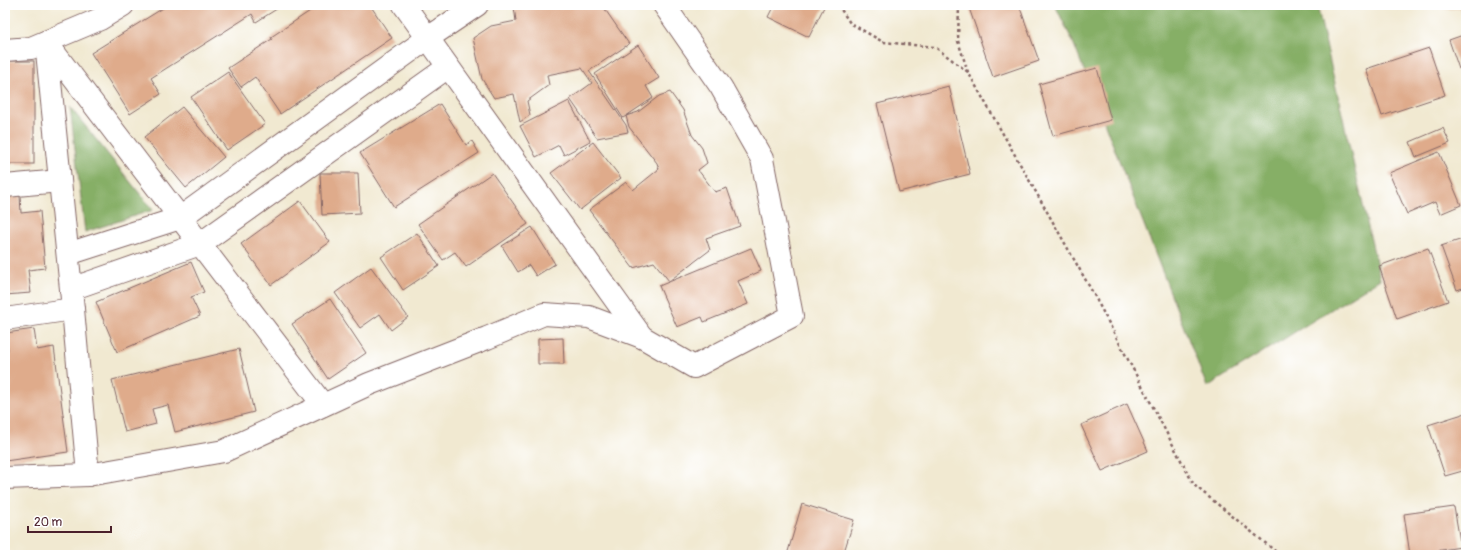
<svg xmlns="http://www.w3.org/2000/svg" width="1471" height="560" font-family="Pangolin,sans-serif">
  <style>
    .forest { fill: #86af66; stroke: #686748 }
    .building { fill: #dfab8b }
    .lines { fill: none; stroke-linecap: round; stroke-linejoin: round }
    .street-casing { stroke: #846665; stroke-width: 24 }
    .path { stroke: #846665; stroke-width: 2.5; stroke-dasharray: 3 3; stroke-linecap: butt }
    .street { stroke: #fff; stroke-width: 22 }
  </style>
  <rect width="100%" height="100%" fill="#fff"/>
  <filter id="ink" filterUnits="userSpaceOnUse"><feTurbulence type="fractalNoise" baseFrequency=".025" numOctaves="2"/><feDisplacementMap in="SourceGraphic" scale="8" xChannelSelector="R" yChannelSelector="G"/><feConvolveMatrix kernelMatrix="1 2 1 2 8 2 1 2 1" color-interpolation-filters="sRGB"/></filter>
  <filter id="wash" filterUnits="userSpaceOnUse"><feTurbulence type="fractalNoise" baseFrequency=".012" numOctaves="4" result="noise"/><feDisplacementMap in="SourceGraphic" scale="16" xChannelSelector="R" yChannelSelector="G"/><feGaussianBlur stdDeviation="0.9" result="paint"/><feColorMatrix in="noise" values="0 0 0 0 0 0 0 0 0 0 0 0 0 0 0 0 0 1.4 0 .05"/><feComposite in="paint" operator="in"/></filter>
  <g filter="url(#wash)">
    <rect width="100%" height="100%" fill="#f1e9d1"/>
    <!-- forest -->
    <g class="forest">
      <polygon points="1055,5 1317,5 1380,279 1207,387 1073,42"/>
      <polygon points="70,107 153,210 85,232"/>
    </g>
    <g id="blocks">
      <!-- building -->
      <g class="building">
        <polygon points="168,5 283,5 256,22 252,14 151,78 161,94 130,114 91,53"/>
        <polygon points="319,5 370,5 392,38 280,114 255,77 241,87 228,68 272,39 271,37"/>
        <polygon points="517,5 602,5 629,44 589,71 626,125 628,132 597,138 570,99 592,83 582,68 547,75 549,85 527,101 530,115 520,122 514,94 494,98 482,79 473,38 491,26 516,21 514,7"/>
        <polygon points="774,5 825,5 809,37 768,17"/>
        <polygon points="968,5 1019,5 1039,61 993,77"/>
        <polygon points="1444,5 1459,5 1459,8 1445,9"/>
        <polygon points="1460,5 1466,5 1466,22 1464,23"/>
        <polygon points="1466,34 1466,67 1459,69 1449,40"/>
        <polygon points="638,45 659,78 646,86 653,98 623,118 595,74"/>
        <polygon points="1429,48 1445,95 1382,116 1366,69"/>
        <rect x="5" y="61" width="29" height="103"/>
        <polygon points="1097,68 1111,120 1053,136 1039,84"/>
        <polygon points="228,72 265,124 227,150 191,97"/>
        <polygon points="949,86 970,174 899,192 877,104"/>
        <polygon points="670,92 683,110 692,135 702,148 707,163 698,170 715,192 727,188 740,226 706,238 710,250 669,281 654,262 633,268 589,210 626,182 633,190 659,169 657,163 629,127 626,116 638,112 659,96"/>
        <polygon points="569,101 590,141 564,155 559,145 536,157 520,126"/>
        <polygon points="440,104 466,145 472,141 479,153 394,207 360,153"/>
        <polygon points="182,107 224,157 186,188 144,137"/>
        <polygon points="1443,128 1450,143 1416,157 1410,142"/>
        <polygon points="593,142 621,178 580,210 551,173"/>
        <polygon points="1439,152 1461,205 1440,214 1435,202 1407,214 1389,173"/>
        <polygon points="320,173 358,173 360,213 322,215"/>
        <polygon points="492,173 528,224 466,267 455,252 443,260 418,224"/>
        <polygon points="20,196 21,213 40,211 45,268 28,270 31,293 5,295 5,197"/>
        <polygon points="300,201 330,242 271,285 241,244"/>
        <polygon points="532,227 555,264 536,276 529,265 518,272 502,246"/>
        <polygon points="417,233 439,266 403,290 381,257"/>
        <polygon points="1466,238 1466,287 1457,290 1441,246"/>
        <polygon points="751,248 761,271 738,281 748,304 704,322 702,317 677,327 659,286"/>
        <polygon points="1428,248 1448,301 1397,319 1379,266"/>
        <polygon points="191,262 204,292 191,297 200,316 117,352 96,302"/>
        <polygon points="371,267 408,317 391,330 380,314 360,328 335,293"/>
        <polygon points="330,299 366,353 328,379 292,324"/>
        <polygon points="34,329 37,350 54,347 68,452 5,461 5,350 8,350 6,333"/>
        <polygon points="563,338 564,364 538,364 538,339"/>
        <polygon points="239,349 254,412 175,432 168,405 152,409 156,424 125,432 112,380"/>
        <polygon points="1127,404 1148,451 1102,471 1081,425"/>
        <polygon points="1466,413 1466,470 1445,476 1428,425"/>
        <polygon points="802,504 854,520 843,555 787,555"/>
        <polygon points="1454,507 1461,547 1429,552 1429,555 1410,555 1404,514"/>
      </g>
    </g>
  </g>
  <g filter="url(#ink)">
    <use href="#blocks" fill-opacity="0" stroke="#846665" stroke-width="1"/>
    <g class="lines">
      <!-- street casing -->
      <g class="street-casing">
        <g id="street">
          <polyline points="404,5 642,337"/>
          <polyline points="46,42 323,405"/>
          <polyline points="46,42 73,309 88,475"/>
          <polyline points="5,50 31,48 100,19 123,5"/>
          <polyline points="5,186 60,181"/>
          <polyline points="68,254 180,218 428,38 477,5"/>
          <polyline points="71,289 200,244 448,67"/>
          <polyline points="5,319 73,309"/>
          <polyline points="5,478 88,475 224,451 369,384 487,338 544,314 589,317 642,337 694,367 792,316 762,159 721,87 664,5"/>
        </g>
      </g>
      <!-- path -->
      <g class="path">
        <polyline points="838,5 850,23 883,42 935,47 968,72"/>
        <polyline points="959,5 958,41 968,72 1093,293 1194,485 1280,555"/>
      </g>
      <!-- street -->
      <use href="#street" class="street"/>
    </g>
  </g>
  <!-- margin -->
  <rect width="1471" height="560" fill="none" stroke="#fff" stroke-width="20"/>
  <!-- scale -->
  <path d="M28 526v6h83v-6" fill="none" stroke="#4a1f2b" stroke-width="2"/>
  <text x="34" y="526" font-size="12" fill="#4a1f2b" stroke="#ffffff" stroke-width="3" paint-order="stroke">20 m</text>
</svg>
